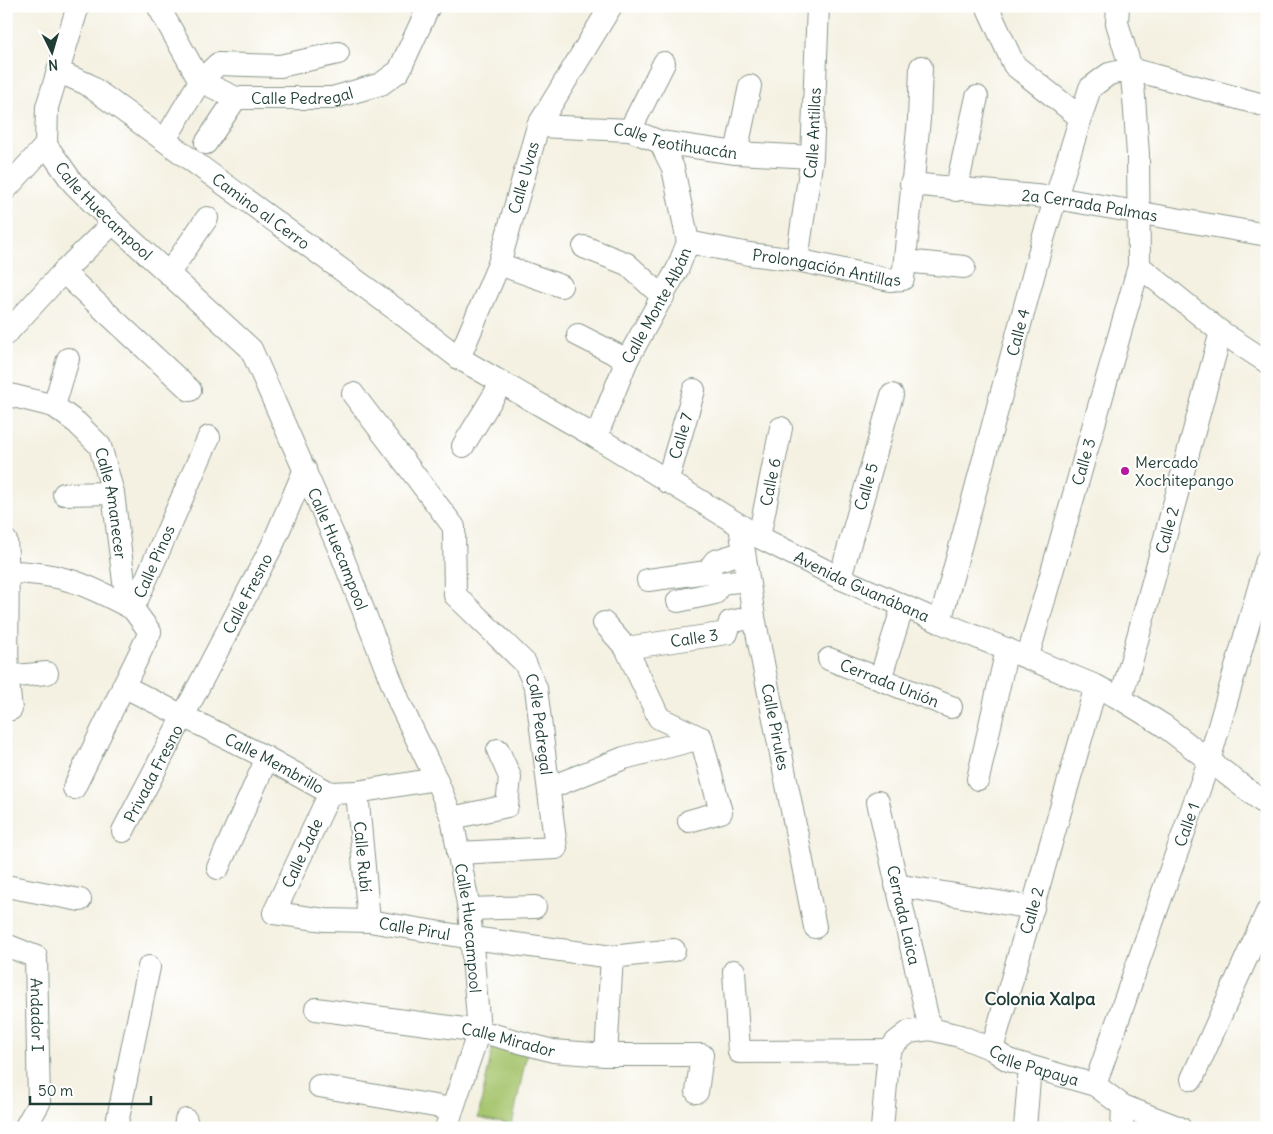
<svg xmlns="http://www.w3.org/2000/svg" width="1273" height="1134" font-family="Delius,sans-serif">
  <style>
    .green { fill: #a6c56d; stroke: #628150 }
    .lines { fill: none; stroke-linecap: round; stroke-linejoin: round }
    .minor-casing { stroke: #8a978b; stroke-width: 24 }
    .minor { stroke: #fff; stroke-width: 22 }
    .poi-dot { fill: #b5179e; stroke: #fff; stroke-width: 2 }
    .labels { text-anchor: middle; stroke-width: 4; stroke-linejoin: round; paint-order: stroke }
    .street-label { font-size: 16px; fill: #1f3d34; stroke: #fff }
    .poi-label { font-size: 16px; fill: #1f3d34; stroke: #fff; text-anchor: start }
    .neighbourhood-label { font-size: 18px; font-weight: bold; fill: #1f3d34; stroke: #fff }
  </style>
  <rect width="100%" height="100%" fill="#fff"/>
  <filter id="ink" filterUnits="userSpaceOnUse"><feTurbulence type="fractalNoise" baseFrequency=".02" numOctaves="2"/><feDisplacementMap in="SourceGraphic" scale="10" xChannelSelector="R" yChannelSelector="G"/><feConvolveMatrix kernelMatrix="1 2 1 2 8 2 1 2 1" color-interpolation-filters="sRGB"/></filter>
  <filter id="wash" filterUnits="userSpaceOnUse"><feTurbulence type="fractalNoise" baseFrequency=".0096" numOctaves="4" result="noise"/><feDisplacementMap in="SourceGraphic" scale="20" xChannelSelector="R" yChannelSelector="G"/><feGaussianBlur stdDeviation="1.12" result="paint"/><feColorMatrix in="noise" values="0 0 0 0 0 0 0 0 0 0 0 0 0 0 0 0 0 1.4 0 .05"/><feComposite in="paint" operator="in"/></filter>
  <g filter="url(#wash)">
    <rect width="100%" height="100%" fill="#f4f1e2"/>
    <!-- green -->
    <polygon class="green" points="494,1041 528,1048 512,1125 478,1118"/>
  </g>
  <g filter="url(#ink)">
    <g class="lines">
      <!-- minor casing -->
      <g class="minor-casing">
        <g id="minor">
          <polyline points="158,6 200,81"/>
          <polyline points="987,6 1014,65 1081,118"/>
          <path id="s1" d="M59,72L87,84L398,311L459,358L596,437L759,537L840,578L940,622L1096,686L1121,699L1163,725L1267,805"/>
          <path id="s2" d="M200,81L236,98H332L381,84L399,71L429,6"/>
          <path id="s3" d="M538,126L630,130L660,142L736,153L812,157"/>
          <polyline points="630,130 664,63"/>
          <polyline points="165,140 200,81 218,64 280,66 338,53"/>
          <polyline points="206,143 236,98"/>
          <path id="s4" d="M46,145L73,183L113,223L251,349L341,553L400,704L436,779L452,818L469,909L479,1031L446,1128"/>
          <polyline points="46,145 47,107 78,6"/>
          <polyline points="736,153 750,86"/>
          <path id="s5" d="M911,184L1056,198L1267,235"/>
          <polyline points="6,189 46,145"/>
          <polyline points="956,190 977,97"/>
          <path id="s6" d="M688,242L749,254L797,260L890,280L903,279L919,119L921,67"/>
          <polyline points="584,247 627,264 663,297"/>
          <path id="s7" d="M797,260L812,157L818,6"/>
          <polyline points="905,261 964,267"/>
          <polyline points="499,264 561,286"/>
          <polyline points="1139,266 1221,332 1267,362"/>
          <polyline points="63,272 190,390"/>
          <polyline points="169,273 207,218"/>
          <polyline points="6,334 63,272 113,223"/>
          <polyline points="578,335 627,360"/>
          <path id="s8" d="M459,358L499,264L538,126L611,6"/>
          <path id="s9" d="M6,394L54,406L77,423L100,446L113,493L124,582L133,609L150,632L74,788"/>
          <path id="s10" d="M353,394L454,527L455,595L525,663L536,688L556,848L458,853"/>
          <polyline points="54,406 68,359"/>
          <path id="s11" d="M596,437L627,360L678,268L688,242L673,168L660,142"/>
          <polyline points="463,446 501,384"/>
          <path id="s12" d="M667,482L694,390"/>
          <polyline points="64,494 113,493"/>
          <path id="s13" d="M740,526L754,617L815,927"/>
          <path id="s14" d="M759,537L781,428"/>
          <path d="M6,541C11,597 3,653 11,709"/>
          <path d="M6,572C60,572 86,584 133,609"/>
          <path id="s15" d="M840,578L892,395"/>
          <polyline points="648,580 707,572 715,561 742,553"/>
          <polyline points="678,601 715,593 720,583 748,580"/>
          <path id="s16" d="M133,609L209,437"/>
          <path id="s17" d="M940,622L1043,239L1090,88L1109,74L1131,69L1267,106"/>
          <polyline points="604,623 626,648 659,718 701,738"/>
          <path id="s18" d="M626,648L727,633L730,622L754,617"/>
          <path id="s19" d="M1028,656L1139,266L1138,155L1134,97L1131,69L1117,23L1118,6"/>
          <path id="s20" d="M829,659L951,707"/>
          <polyline points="6,677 47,673"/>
          <polyline points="880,679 903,606"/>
          <path id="s21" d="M123,686L267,758L330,793L357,792L436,779"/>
          <path id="s22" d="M1121,699L1221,332"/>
          <polyline points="978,779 1007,649"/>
          <polyline points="549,788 624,758 701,738"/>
          <path id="s23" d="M357,792L369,921"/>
          <path id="s24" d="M330,793L274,913L325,920L369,921L472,938L612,957L674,950"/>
          <path id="s25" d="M878,802L930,1029"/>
          <polyline points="452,818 507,806 510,777 498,750"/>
          <polyline points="689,821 721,812 701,738"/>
          <path id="s26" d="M123,831L272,546L305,469"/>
          <polyline points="218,868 267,758"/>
          <polyline points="896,885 1033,908"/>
          <polyline points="6,886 80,900"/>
          <polyline points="469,909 535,907"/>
          <path id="s27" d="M6,945L36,957L39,1103L25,1128"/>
          <polyline points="734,971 739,1052 889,1051"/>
          <path id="s28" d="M316,1009L479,1031L553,1051L606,1055H702L697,1092"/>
          <path id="s29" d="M992,1049L1096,686"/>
          <path id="s30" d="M889,1051L896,1042L909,1032L930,1029L960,1036L992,1049L1008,1060L1095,1085L1123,1106L1180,1128"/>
          <polyline points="606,1055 612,957"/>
          <polyline points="1192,1079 1267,912"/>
          <path id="s31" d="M1095,1085L1209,761L1267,560"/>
          <polyline points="319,1086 452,1109"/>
          <polyline points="116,1128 149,967"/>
          <polyline points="185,1128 186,1120"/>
          <polyline points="882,1128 889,1051"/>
          <polyline points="1025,1128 1030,1067"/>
          <polyline points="1122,1128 1123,1106"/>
        </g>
      </g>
      <!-- minor -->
      <use href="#minor" class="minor"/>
    </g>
  </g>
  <!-- markers -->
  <circle class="poi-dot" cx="1125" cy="471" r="5"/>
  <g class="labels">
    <!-- street labels -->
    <g class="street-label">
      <text dy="6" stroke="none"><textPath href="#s2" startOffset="106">Calle Pedregal</textPath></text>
      <text dy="6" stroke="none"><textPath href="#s7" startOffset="128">Calle Antillas</textPath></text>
      <text dy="6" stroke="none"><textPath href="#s3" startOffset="139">Calle Teotihuacán</textPath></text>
      <text dy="6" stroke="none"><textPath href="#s8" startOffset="192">Calle Uvas</textPath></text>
      <text dy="6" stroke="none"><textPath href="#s5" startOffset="180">2a Cerrada Palmas</textPath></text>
      <text dy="6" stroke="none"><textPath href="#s4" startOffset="88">Calle Huecampool</textPath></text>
      <text dy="6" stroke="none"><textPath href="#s1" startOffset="246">Camino al Cerro</textPath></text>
      <text dy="6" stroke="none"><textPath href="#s6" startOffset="141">Prolongación Antillas</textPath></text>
      <text dy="6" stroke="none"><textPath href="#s11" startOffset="145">Calle Monte Albán</textPath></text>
      <text dy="6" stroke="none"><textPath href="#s17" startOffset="300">Calle 4</textPath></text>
      <text dy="6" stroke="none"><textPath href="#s12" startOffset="48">Calle 7</textPath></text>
      <text dy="6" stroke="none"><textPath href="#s19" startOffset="202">Calle 3</textPath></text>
      <text dy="6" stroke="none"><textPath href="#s14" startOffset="56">Calle 6</textPath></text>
      <text dy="6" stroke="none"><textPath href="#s15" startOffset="95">Calle 5</textPath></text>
      <text dy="6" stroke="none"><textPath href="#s9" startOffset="169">Calle Amanecer</textPath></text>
      <text dy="6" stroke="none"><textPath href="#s22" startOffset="175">Calle 2</textPath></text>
      <text dy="6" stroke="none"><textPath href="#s4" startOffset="508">Calle Huecampool</textPath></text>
      <text dy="6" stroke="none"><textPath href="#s16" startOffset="52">Calle Pinos</textPath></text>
      <text dy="6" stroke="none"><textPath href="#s1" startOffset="956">Avenida Guanábana</textPath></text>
      <text dy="6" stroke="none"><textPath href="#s26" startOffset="268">Calle Fresno</textPath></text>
      <text dy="6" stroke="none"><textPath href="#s18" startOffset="69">Calle 3</textPath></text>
      <text dy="6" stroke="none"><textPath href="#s20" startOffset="65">Cerrada Unión</textPath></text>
      <text dy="6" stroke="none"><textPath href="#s10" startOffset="396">Calle Pedregal</textPath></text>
      <text dy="6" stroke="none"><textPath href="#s13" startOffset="204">Calle Pirules</textPath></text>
      <text dy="6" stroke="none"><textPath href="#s21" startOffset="170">Calle Membrillo</textPath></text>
      <text dy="6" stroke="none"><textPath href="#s26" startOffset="65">Privada Fresno</textPath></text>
      <text dy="6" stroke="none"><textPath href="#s31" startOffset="276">Calle 1</textPath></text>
      <text transform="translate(302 853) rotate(-65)" y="6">Calle Jade</text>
      <text dy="6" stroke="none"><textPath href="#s23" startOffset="65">Calle Rubí</textPath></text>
      <text dy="6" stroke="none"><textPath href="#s29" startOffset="144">Calle 2</textPath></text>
      <text dy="6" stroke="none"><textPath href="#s25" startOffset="116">Cerrada Laica</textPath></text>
      <text dy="6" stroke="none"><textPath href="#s24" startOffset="274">Calle Pirul</textPath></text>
      <text dy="6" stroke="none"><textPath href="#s4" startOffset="912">Calle Huecampool</textPath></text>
      <text dy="6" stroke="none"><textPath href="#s27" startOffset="90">Andador I</textPath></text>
      <text dy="6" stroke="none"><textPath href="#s28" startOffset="195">Calle Mirador</textPath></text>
      <text dy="6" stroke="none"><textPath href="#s30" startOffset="160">Calle Papaya</textPath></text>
    </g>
    <!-- poi labels -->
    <g class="poi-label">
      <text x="1135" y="468">Mercado<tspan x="1135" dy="18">Xochitepango</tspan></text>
    </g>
    <!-- neighbourhood labels -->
    <g class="neighbourhood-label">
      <text x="1040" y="1005">Colonia Xalpa</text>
    </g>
  </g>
  <!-- margin -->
  <rect width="1273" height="1134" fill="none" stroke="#fff" stroke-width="25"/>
  <!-- north arrow -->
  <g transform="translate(52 52) rotate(175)" stroke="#ffffff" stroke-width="4" paint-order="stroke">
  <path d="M0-4L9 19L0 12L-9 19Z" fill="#1f3d34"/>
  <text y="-8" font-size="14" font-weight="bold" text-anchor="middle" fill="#1f3d34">N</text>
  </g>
  <!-- scale -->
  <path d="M30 1096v8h121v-8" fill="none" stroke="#1f3d34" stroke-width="2.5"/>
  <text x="38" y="1096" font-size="15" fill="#1f3d34" stroke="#ffffff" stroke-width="4" paint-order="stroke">50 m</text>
</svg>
